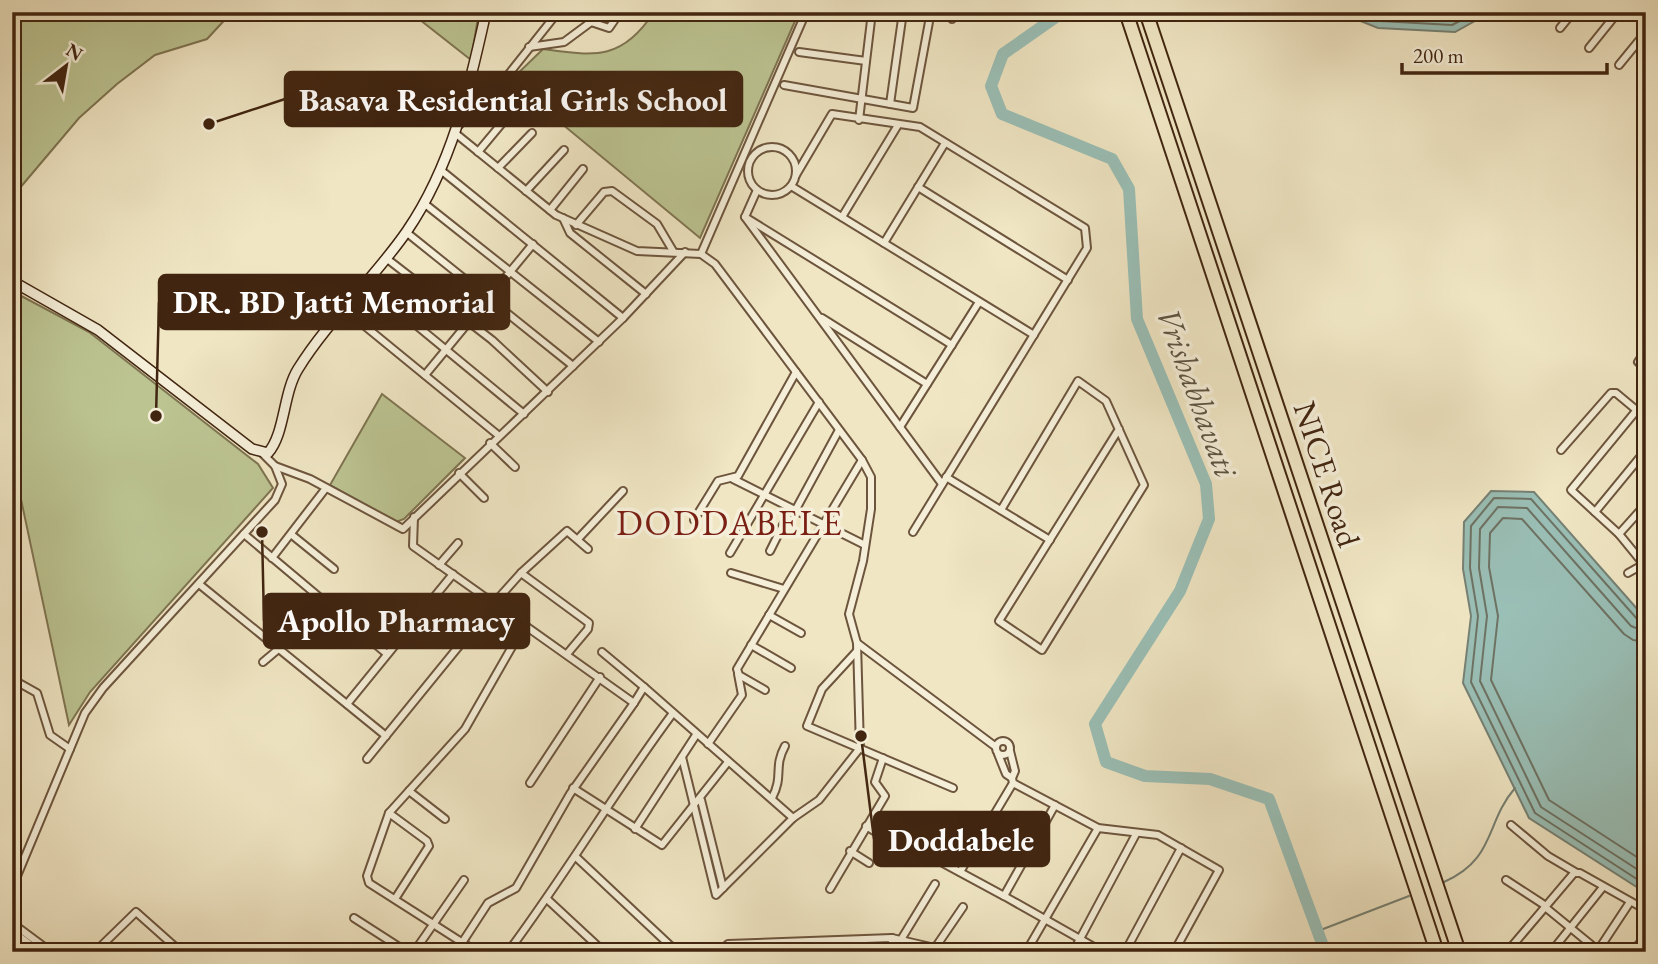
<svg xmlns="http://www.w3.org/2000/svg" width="1658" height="964" font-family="'EB Garamond',serif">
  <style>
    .green { fill: #bcc492; stroke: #7e7451; stroke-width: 2 }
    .water { fill: #9abfb6; stroke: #768174; stroke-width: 2 }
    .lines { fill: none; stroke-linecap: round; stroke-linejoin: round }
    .shore { stroke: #6e7263; stroke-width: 2 }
    .stream { stroke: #768174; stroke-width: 2 }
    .river { stroke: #9abfb6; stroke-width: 12 }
    .street-casing { stroke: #6d553d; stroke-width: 10 }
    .secondary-casing { stroke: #412510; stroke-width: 12 }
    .highway-casing { stroke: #412510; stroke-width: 16 }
    .street { stroke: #f5efd9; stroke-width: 6 }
    .secondary { stroke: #f5efd9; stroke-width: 9 }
    .highway { stroke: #f0e6c4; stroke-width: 12 }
    .labels { text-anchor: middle; stroke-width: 7; stroke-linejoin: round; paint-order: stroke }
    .street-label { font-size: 32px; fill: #412510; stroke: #f5efd9 }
    .water-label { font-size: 33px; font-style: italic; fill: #5c5342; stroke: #f5efd9 }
    .quarter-label { font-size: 35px; letter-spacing: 2px; fill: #7a1f14; stroke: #f5efd9 }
    .leader { fill: none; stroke: #412510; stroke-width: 2.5 }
    .callout-dot { fill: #412510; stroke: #f5efd9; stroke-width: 2.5 }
    .callout { fill: #412510; stroke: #412510; stroke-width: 2.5 }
    .callout-label { font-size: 33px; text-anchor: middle; font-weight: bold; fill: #fff }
  </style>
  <rect width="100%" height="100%" fill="#f0e6c4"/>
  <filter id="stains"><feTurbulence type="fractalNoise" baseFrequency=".00286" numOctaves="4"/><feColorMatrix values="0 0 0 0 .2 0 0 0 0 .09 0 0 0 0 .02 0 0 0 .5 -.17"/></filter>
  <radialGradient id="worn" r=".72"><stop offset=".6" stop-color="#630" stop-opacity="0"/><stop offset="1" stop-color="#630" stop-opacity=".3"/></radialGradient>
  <!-- green -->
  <g class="green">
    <polygon points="12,12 232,12 207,39 155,55 117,84 79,118 19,189 12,191"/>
    <polygon points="410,12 479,12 471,60"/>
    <path d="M654,12H799L700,238L510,81L543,49C595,56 622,61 654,12Z"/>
    <polygon points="12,291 89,332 258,464 273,488 90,692 69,725 12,457"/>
    <polygon points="382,394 465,458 404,519 396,522 330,485"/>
  </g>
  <!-- water -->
  <g class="water">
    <polygon points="1338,12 1491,12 1455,32 1378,28"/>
    <polygon points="1491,491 1534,492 1646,619 1646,893 1529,818 1463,683 1471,616 1463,569 1464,522"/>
  </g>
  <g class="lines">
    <!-- shore -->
    <g class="shore">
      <polyline points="1358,12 1380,21 1452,25 1477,12"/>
      <polyline points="1386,12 1450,16 1459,12"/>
      <polyline points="1646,623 1638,620 1531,499 1494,498 1471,526 1470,568 1478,616 1471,682 1535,813 1646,885"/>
      <polyline points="1646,632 1631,626 1527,508 1498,507 1480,529 1479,568 1487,616 1480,681 1541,807 1646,875"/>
      <polyline points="1646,642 1633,640 1624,634 1522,519 1503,518 1490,533 1489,567 1498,616 1491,680 1549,800 1646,863"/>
    </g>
    <!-- stream -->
    <g class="stream">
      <path d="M1444,882C1496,859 1485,823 1515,788"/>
      <polyline points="1318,931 1409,896"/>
    </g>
    <!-- river -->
    <polyline class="river" points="1073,12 1060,14 1003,54 991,86 1002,114 1112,159 1129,189 1137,319 1206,484 1209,519 1180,591 1095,724 1106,762 1145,776 1210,779 1269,799 1323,946 1321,952"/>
    <!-- street casing -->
    <g class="street-casing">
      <g id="street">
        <polyline points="913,13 914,12"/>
        <polyline points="952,19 958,12"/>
        <polyline points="1560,28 1573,12"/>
        <polyline points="529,47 564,42 591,22 609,28 620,12"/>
        <polyline points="1589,48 1618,12"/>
        <polyline points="799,52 866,61"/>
        <polyline points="1619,65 1646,32"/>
        <polyline points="784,85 913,108 929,22"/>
        <polyline points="1645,85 1646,84"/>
        <polyline points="890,104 902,19"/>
        <polyline points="859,120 872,12"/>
        <polyline points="458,126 489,99 558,12"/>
        <polyline points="455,133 556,215 637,251 701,254 715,264 862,460 871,477 871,509 863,561 849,614 857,643 860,748 819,800 793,818 716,895 682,757"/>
        <circle cx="772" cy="171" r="24"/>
        <polyline points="478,152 518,104"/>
        <polyline points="498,168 532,133"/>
        <polyline points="442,171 623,318 685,252"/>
        <polyline points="796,175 832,114 920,127 1085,228 1087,248 913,532"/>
        <polyline points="791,186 1034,335"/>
        <polyline points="918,187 1068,280"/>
        <polyline points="757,190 745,217 952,345"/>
        <polyline points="526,191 564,150"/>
        <polyline points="425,204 599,342"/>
        <polyline points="550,210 583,169"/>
        <polyline points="745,217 942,484"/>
        <polyline points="842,217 898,125"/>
        <polyline points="563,218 570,233 646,294"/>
        <polyline points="576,225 604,192 612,191 657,224 673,251"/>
        <polyline points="406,232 573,366"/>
        <polyline points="884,243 945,143"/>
        <polyline points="701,254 806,12"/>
        <polyline points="386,258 492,340 548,392"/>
        <polyline points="365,283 524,414"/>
        <polyline points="344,309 498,435"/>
        <polyline points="822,318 927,384"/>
        <polyline points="1646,350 1638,362 1646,369"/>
        <polyline points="425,375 533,244"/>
        <polyline points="1636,411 1571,490 1619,534 1646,504"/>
        <polyline points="900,427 979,302"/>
        <polyline points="490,443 515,467"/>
        <polyline points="1561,450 1611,393 1616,393 1646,418"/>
        <polyline points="275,466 310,479 403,529 623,318"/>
        <polyline points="459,473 484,498"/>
        <polyline points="946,477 1050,540"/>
        <polyline points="733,479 865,545"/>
        <polyline points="1001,510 1078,381 1106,401 1144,485 1042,650 999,621 1119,429"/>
        <polyline points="795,511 839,430"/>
        <polyline points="1595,512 1646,450"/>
        <polyline points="414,517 413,546 634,703 644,687 793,818"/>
        <polyline points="694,520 718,481 738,476 796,372"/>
        <polyline points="244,534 387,654"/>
        <polyline points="1619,534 1646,567"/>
        <polyline points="292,535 334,569"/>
        <polyline points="578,539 623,491"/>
        <polyline points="770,551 791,509"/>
        <polyline points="730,553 819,402"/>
        <polyline points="272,558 326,488"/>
        <polyline points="439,565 458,543"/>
        <polyline points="521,573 589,623 588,629 567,654"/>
        <polyline points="731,573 784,589"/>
        <polyline points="1628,573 1644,564"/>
        <polyline points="199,584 386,736"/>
        <polyline points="769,615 801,633"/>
        <polyline points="857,643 996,747"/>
        <polyline points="751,645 791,668"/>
        <polyline points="857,651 822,689 807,726 953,788"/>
        <polyline points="602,652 644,687"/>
        <polyline points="263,662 301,630"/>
        <polyline points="12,679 37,693 50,735 70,749"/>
        <polyline points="765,690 739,675 737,669 862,460"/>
        <polyline points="347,704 453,574"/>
        <circle cx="1003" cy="748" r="7"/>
        <polyline points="708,744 742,695 738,674"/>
        <polyline points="998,754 1006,774 1012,778 1015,771 1010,751"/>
        <polyline points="367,759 494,603 521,573 567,531 588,549"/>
        <polyline points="1012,778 1013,783 1098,828 1158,835 1219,870 1174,952"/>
        <polyline points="530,783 600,677"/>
        <polyline points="573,788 662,845 728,762"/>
        <polyline points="409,791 445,819"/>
        <path d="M772,798C784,775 773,768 785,746"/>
        <polyline points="701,800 723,888"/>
        <polyline points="1055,805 1004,896 1103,952"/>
        <polyline points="389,813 427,841 429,846 395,899"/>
        <polyline points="1511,825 1548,856 1577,873"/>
        <polyline points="866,826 903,849"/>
        <polyline points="635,829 696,735"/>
        <polyline points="850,851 869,863"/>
        <polyline points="576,857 677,952"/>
        <polyline points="943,863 1004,896"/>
        <polyline points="960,872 1013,783"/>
        <polyline points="1506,880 1546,906"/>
        <polyline points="12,888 85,713 103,688 275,500 282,484 275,466 263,454"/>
        <polyline points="830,889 885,796 875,782 883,758"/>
        <polyline points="547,899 604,952"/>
        <polyline points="1545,907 1600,952"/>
        <polyline points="354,918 407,952"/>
        <polyline points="12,923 51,952"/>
        <polyline points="12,931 40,952"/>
        <polyline points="892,938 892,952"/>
        <polyline points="902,938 935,884"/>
        <polyline points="95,952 136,912 181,952"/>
        <polyline points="414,952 464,880"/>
        <polyline points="456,952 488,903 516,888 570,794 634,703"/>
        <polyline points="477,952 369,883 367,876 389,813 465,729 525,624"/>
        <path d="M508,952C566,874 615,791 673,713"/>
        <polyline points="720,952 728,944 892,938 935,948 963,907"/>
        <polyline points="1026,952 1098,828"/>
        <polyline points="1073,952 1136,834"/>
        <polyline points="1125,952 1181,848"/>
        <polyline points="1507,952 1574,873 1580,873 1646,910"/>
        <polyline points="1551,952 1603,887"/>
        <polyline points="1597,952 1630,902"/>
        <polyline points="1632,952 1646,936"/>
      </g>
    </g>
    <!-- secondary casing -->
    <g class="secondary-casing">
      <path id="secondary" d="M12,281L98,330L252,449L268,453C285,434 283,393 298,369C329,319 374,279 407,231C452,165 469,89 486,12"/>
    </g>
    <!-- highway casing -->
    <g class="highway-casing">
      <g id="highway">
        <polyline points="1126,12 1437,952"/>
        <polyline points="1146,12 1459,952"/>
      </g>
    </g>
    <!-- street -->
    <use href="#street" class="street"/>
    <!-- secondary -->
    <use href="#secondary" class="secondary"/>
    <!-- highway -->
    <use href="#highway" class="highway"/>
  </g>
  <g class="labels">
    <!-- street labels -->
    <g class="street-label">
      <text transform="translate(1327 474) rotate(72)" y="11">NICE Road</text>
    </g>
    <!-- water labels -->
    <g class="water-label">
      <text transform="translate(1198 392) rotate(70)" y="12">Vrishabhavati</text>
    </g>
    <!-- quarter labels -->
    <g class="quarter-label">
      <text x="730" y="535">DODDABELE</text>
    </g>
  </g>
  <!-- callouts -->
  <path class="leader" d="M209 124L285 99M156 416L159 302M262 532L264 621M861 736L874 839"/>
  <g class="callout-dot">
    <circle cx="209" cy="124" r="7"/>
    <circle cx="156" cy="416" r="7"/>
    <circle cx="262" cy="532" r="7"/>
    <circle cx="861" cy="736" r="7"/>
  </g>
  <g class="callout">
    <rect x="285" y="72" width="457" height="54" rx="7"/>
    <rect x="159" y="275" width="350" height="54" rx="7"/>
    <rect x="264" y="594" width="265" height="54" rx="7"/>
    <rect x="874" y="812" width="175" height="54" rx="7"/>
  </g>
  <g class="callout-label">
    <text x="513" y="111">Basava Residential Girls School</text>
    <text x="334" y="313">DR. BD Jatti Memorial</text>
    <text x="396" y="632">Apollo Pharmacy</text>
    <text x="961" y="851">Doddabele</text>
  </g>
  <!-- margin -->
  <rect width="1658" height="964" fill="none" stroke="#f0e6c4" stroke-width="42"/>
  <rect x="14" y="14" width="1630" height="936" fill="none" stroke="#412510" stroke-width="3.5"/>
  <rect x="21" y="21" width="1616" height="922" fill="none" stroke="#412510" stroke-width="2"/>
  <!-- north arrow -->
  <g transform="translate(66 66) rotate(31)" stroke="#f5efd9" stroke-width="5" paint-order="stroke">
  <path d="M0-5L12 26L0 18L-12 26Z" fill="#412510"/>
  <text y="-10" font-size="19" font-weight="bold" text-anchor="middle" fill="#412510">N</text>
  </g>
  <!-- scale -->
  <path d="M1402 63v10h205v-10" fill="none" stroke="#412510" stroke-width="3.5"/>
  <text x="1413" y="63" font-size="21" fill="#412510" stroke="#f5efd9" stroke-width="5" paint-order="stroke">200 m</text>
  <rect width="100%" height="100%" filter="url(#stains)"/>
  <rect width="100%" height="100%" fill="url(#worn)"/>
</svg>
